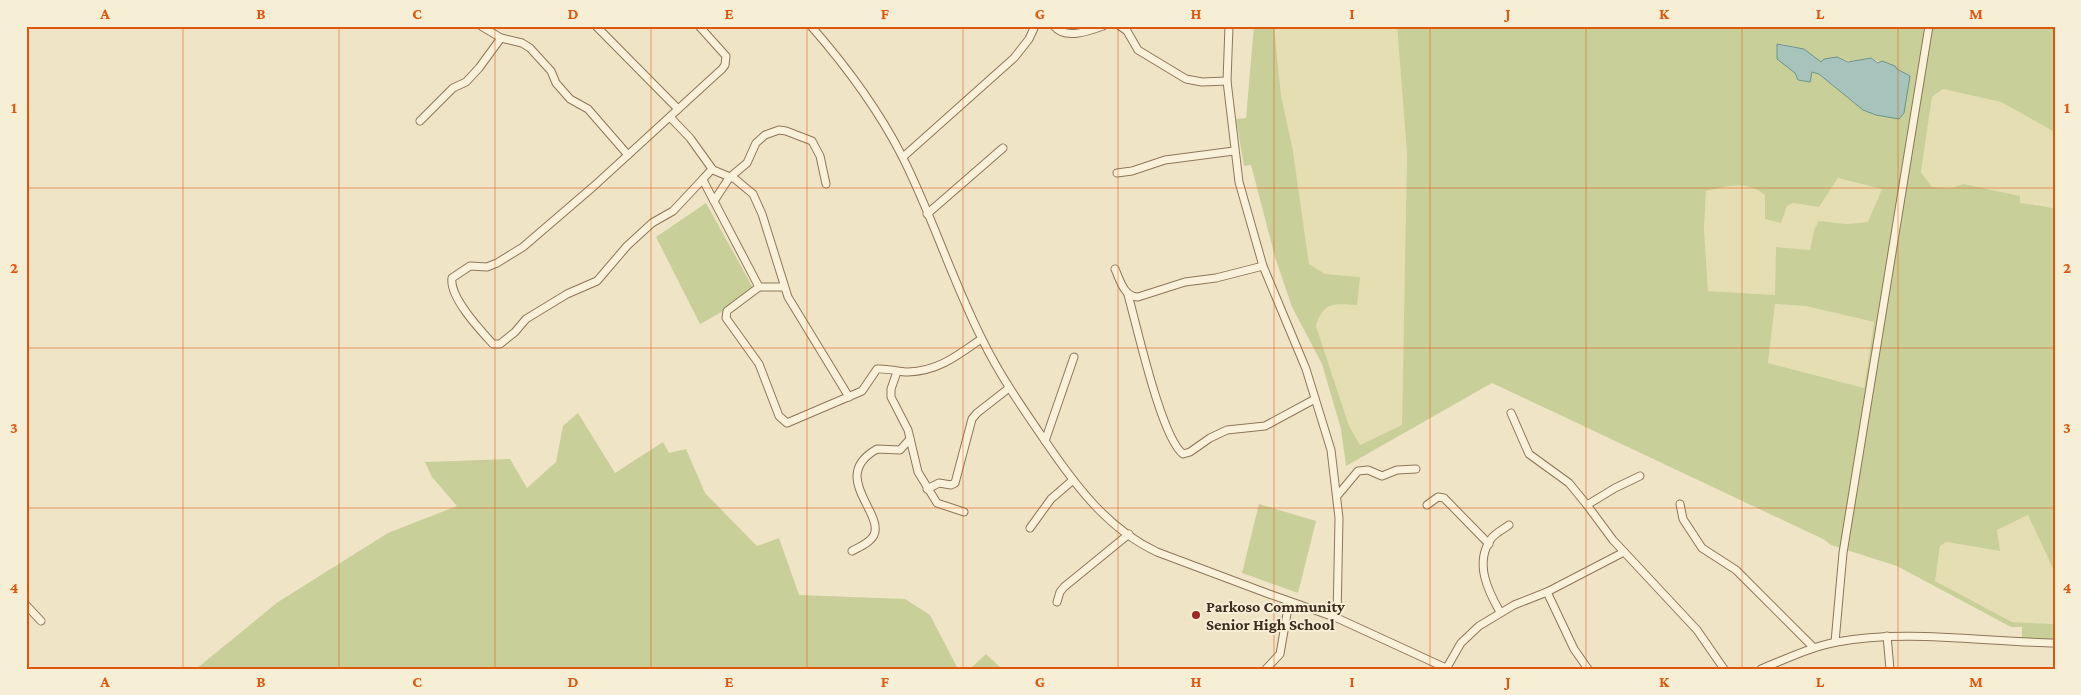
<svg xmlns="http://www.w3.org/2000/svg" width="2081" height="695" font-family="'Crimson Pro',serif">
  <style>
    .farmland { fill: #e6deb3 }
    .green { fill: #c8cf99; fill-rule: evenodd }
    .water { fill: #a7c4bc; stroke: #6d938a }
    .lines { fill: none; stroke-linecap: round; stroke-linejoin: round }
    .minor-casing { stroke: #8d765a; stroke-width: 9 }
    .minor { stroke: #faf1da; stroke-width: 7 }
    .grid { fill: none; stroke: #df570d; stroke-width: 1; stroke-opacity: 0.55 }
    .poi-dot { fill: #9e2828; stroke: #f7eed6; stroke-width: 2 }
    .labels { text-anchor: middle; stroke-width: 4; stroke-linejoin: round; paint-order: stroke }
    .poi-label { font-size: 16px; font-weight: bold; fill: #3c2d1f; stroke: #f7eed6; text-anchor: start }
    .neatline { fill: none; stroke: #df570d; stroke-width: 2 }
    .grid-label { font-size: 16px; text-anchor: middle; font-weight: bold; fill: #df570d }
  </style>
  <rect width="100%" height="100%" fill="#f0e4c6"/>
  <!-- farmland -->
  <g class="farmland">
    <polygon points="1274,26 1397,26 1407,153 1402,426 1360,445 1349,426 1316,326 1321,311 1333,304 1360,277 1325,274 1309,264 1293,151 1281,95"/>
    <polygon points="1943,89 2001,102 2053,131 2055,209 2035,203 2030,205 2020,203 2020,196 1964,184 1951,188 1932,187 1921,172 1932,97"/>
    <polygon points="1838,178 1882,189 1868,222 1847,224 1819,221 1814,230 1810,250 1775,295 1708,291 1704,230 1706,191 1734,185 1755,187 1765,195 1781,223 1787,206 1793,203 1819,207"/>
    <polygon points="1775,304 1806,306 1874,322 1864,388 1768,363"/>
    <polygon points="2028,515 2055,573 2055,624 2012,622 1935,581 1940,546 1946,542 2000,551 1997,530"/>
  </g>
  <!-- green -->
  <g class="green">
    <path d="M1254,26H1274L1281,95L1293,151L1309,264L1325,274L1360,277L1357,305C1333,304 1324,301 1316,326L1349,426L1360,445L1402,425L1407,153L1397,26H2055V139L2053,131L2001,102L1943,89L1932,97L1921,172L1932,187L1951,188L1964,184L2020,196V203C2033,205 2041,205 2055,209V573L2028,515L1997,530L2000,551L1946,542L1940,546L1935,581L2012,622L2055,624V639L2022,638V627H2011L1897,566L1831,545L1823,539L1492,383L1346,466L1341,429L1322,364L1292,307L1275,257L1251,165L1244,166L1236,119L1246,118ZM1782,44L1804,49L1821,63L1824,59L1837,57L1853,62L1871,58L1904,73L1899,119L1876,115L1863,110L1819,74L1812,72L1798,80L1795,73L1786,66ZM1838,178L1882,189L1868,222L1847,224L1819,221L1814,230L1810,250L1776,247L1775,295L1708,291L1704,230L1706,191C1729,186 1746,180 1765,195V219L1781,223L1787,206L1793,203L1819,207ZM1775,304L1806,306L1874,322L1864,388L1768,363Z"/>
    <polygon points="706,203 756,293 700,324 656,237"/>
    <polygon points="578,413 615,473 663,442 669,453 686,449 705,493 757,546 779,538 799,595 905,599 930,615 958,669 196,669 278,602 388,533 457,506 432,477 425,462 510,459 527,488 556,462 563,426"/>
    <polygon points="1259,504 1316,521 1298,593 1242,573"/>
    <polygon points="986,654 1002,669 970,669"/>
  </g>
  <!-- water -->
  <polygon class="water" points="1777,44 1804,49 1821,62 1824,59 1837,57 1848,62 1871,58 1878,63 1882,61 1895,66 1897,69 1910,76 1904,113 1899,119 1876,115 1863,110 1819,74 1812,72 1810,82 1798,80 1795,73 1777,59"/>
  <g class="lines">
    <!-- minor casing -->
    <g class="minor-casing">
      <g id="minor">
        <polyline points="481,26 501,38 522,43 530,48 551,71 556,83 570,99 588,109 628,155"/>
        <polyline points="596,26 678,109"/>
        <path d="M699,26L726,56L725,65L722,69L594,186L523,247L497,263L487,267L470,266L452,278C449,297 480,330 493,344H500L515,332L526,319L567,294L597,281L627,246L652,223L673,211L703,179"/>
        <path d="M811,26C846,66 878,109 902,156C932,215 952,280 982,339C1001,378 1026,413 1050,448C1079,490 1110,530 1157,552L1269,594L1337,618L1448,669"/>
        <path d="M1054,26C1065,40 1089,31 1103,26"/>
        <polyline points="1120,26 1127,31 1138,50 1186,79 1202,82 1227,81"/>
        <polyline points="1229,26 1227,81 1239,182 1263,266 1306,369 1331,450 1339,518 1337,618"/>
        <polyline points="670,117 690,138 713,170 735,179 753,194 762,214 788,297 849,397"/>
        <polyline points="420,121 453,88 466,82 479,68 501,38"/>
        <polyline points="903,157 1014,58 1029,39 1035,26"/>
        <polyline points="712,169 703,179 705,184 759,287"/>
        <polyline points="1117,173 1132,171 1165,160 1234,151"/>
        <polyline points="714,201 729,178 747,163 756,143 765,135 779,130 786,131 812,141 820,156 826,184"/>
        <polyline points="927,214 1003,148"/>
        <path d="M1115,269C1120,280 1124,297 1138,297L1185,282L1216,278L1263,266"/>
        <path d="M784,287H759L727,311L726,318L759,364L779,416L787,423L862,391L877,369C888,368 898,372 908,372C938,371 957,356 981,339"/>
        <path d="M1128,295C1137,326 1161,437 1183,454L1190,452L1210,438L1227,430L1265,426L1315,399"/>
        <polyline points="897,372 891,389 891,397 908,430 918,472 937,503 964,512"/>
        <polyline points="1511,413 1529,454 1569,483 1587,505"/>
        <polyline points="1045,441 1074,357"/>
        <polyline points="1640,476 1615,488 1587,505 1613,540 1697,630 1724,669"/>
        <polyline points="927,489 939,483 951,485 955,483 972,419 977,413 1009,388"/>
        <polyline points="1337,496 1358,471 1368,470 1382,476 1397,470 1416,469"/>
        <polyline points="1680,504 1683,519 1702,548 1736,570 1813,647"/>
        <polyline points="1427,505 1438,497 1444,498 1489,544"/>
        <polyline points="1030,528 1051,499 1073,480"/>
        <path d="M852,551C859,547 870,543 874,535C884,512 829,476 877,449L900,450L910,439"/>
        <polyline points="1547,592 1574,649 1588,669"/>
        <polyline points="1057,602 1060,592 1064,587 1129,534"/>
        <polyline points="26,605 41,621"/>
        <path d="M1500,612C1488,591 1474,563 1491,539C1495,533 1504,529 1509,525"/>
        <polyline points="1887,636 1890,669"/>
        <polyline points="1835,642 1843,553 1929,26"/>
        <polyline points="1266,669 1280,654 1289,602"/>
        <polyline points="1446,669 1461,643 1479,626 1514,605 1547,592 1624,552"/>
        <path d="M1761,669C1786,659 1810,647 1837,642C1904,629 1985,642 2055,643"/>
      </g>
    </g>
    <!-- minor -->
    <use href="#minor" class="minor"/>
  </g>
  <!-- grid -->
  <path class="grid" d="M183,26V669M339,26V669M495,26V669M651,26V669M807,26V669M963,26V669M1118,26V669M1274,26V669M1430,26V669M1586,26V669M1742,26V669M1898,26V669M26,188H2055M26,348H2055M26,508H2055"/>
  <!-- markers -->
  <circle class="poi-dot" cx="1196" cy="615" r="5"/>
  <g class="labels">
    <!-- poi labels -->
    <g class="poi-label">
      <text x="1206" y="612">Parkoso Community<tspan x="1206" dy="18">Senior High School</tspan></text>
    </g>
  </g>
  <!-- border -->
  <rect width="2081" height="695" fill="none" stroke="#f7eed6" stroke-width="55"/>
  <rect x="28" y="28" width="2026" height="640" class="neatline"/>
  <g class="grid-label">
    <text x="105" y="19">A</text>
    <text x="261" y="19">B</text>
    <text x="417" y="19">C</text>
    <text x="573" y="19">D</text>
    <text x="729" y="19">E</text>
    <text x="885" y="19">F</text>
    <text x="1040" y="19">G</text>
    <text x="1196" y="19">H</text>
    <text x="1352" y="19">I</text>
    <text x="1508" y="19">J</text>
    <text x="1664" y="19">K</text>
    <text x="1820" y="19">L</text>
    <text x="1976" y="19">M</text>
    <text x="14" y="113">1</text>
    <text x="2067" y="113">1</text>
    <text x="14" y="273">2</text>
    <text x="2067" y="273">2</text>
    <text x="14" y="433">3</text>
    <text x="2067" y="433">3</text>
    <text x="14" y="593">4</text>
    <text x="2067" y="593">4</text>
    <text x="105" y="687">A</text>
    <text x="261" y="687">B</text>
    <text x="417" y="687">C</text>
    <text x="573" y="687">D</text>
    <text x="729" y="687">E</text>
    <text x="885" y="687">F</text>
    <text x="1040" y="687">G</text>
    <text x="1196" y="687">H</text>
    <text x="1352" y="687">I</text>
    <text x="1508" y="687">J</text>
    <text x="1664" y="687">K</text>
    <text x="1820" y="687">L</text>
    <text x="1976" y="687">M</text>
  </g>
</svg>
